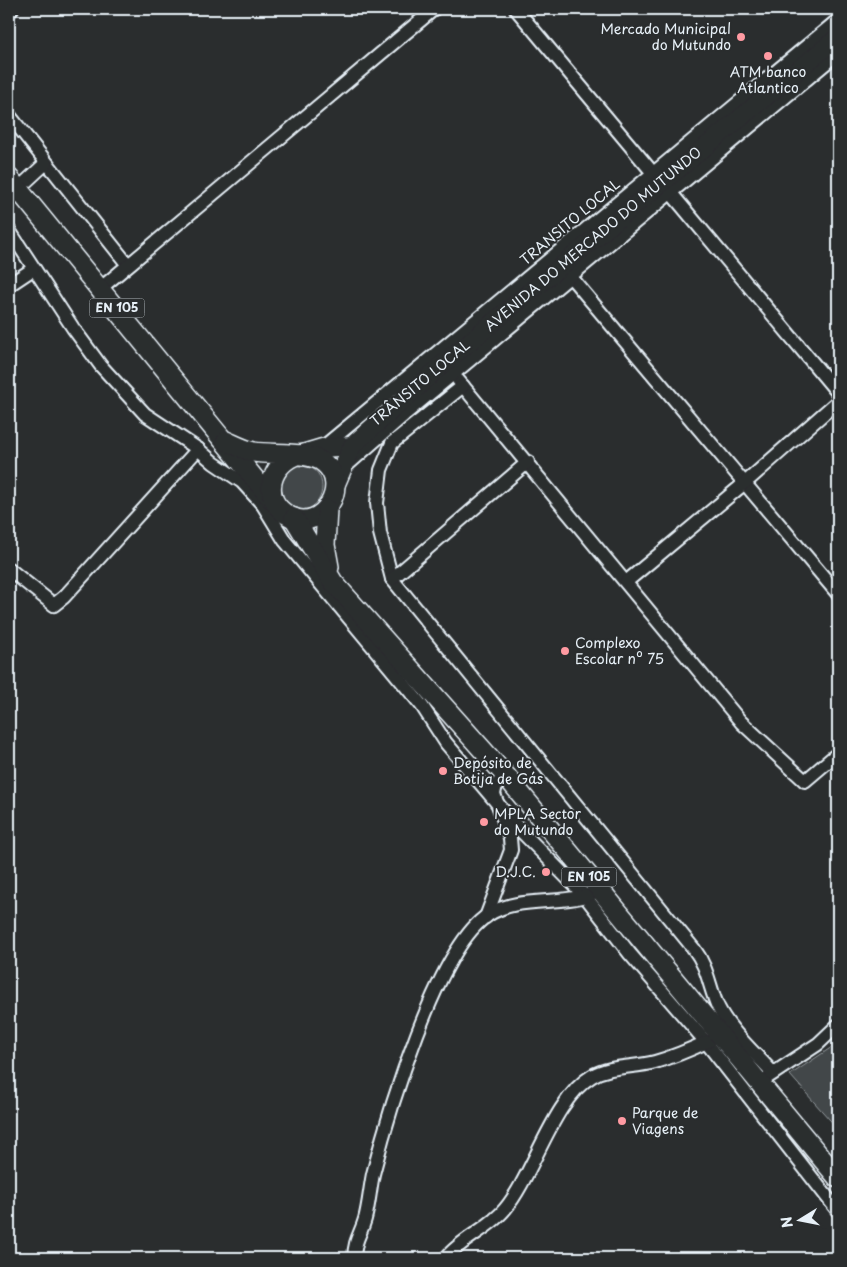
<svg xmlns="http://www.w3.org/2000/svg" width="847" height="1267" font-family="'Playpen Sans',sans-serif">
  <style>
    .green { fill: #424648; stroke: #959ca0 }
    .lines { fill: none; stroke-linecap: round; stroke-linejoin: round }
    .minor-casing { stroke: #e8f1f8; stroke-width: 16 }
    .secondary-casing { stroke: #e8f1f8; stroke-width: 21 }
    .primary-casing { stroke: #e8f1f8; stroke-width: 22 }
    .minor { stroke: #2a2d2e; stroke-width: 12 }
    .secondary { stroke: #2a2d2e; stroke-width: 18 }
    .primary { stroke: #2a2d2e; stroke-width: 19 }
    .poi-dot { fill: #ff9aa2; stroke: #2a2d2e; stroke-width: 2 }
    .labels { text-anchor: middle; stroke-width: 4; stroke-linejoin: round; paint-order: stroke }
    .shield { fill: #2a2d2e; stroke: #afb6bb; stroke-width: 1 }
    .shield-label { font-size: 12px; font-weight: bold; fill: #e8f1f8 }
    .poi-label { font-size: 14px; fill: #e8f1f8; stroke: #2a2d2e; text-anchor: start }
    .street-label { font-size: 14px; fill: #e8f1f8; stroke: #2a2d2e }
  </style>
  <rect width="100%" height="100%" fill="#2a2d2e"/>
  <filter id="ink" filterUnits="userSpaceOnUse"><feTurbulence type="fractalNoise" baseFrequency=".02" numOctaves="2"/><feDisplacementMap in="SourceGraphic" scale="10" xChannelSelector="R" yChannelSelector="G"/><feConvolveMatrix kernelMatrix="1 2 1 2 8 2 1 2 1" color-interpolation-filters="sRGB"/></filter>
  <g filter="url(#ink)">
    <!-- green -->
    <g class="green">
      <path d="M298,463C337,468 323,518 295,510C290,509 285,505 281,502L276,480Z"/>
      <polygon points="838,1043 838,1129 790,1075"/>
    </g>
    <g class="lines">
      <!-- minor casing -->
      <g class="minor-casing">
        <g id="minor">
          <polyline points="516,9 653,173"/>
          <polyline points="9,12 12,9"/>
          <polyline points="9,115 128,265"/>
          <polyline points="18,189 46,163"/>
          <polyline points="671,193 838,393"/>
          <polyline points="9,230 73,328 101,366 145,414 198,449 214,463 242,482 263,505 285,541 422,706 446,743 520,830 585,896 630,954 706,1042 838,1211"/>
          <polyline points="570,276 838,594"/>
          <polyline points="9,285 33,269"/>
          <polyline points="101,288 434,9"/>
          <polyline points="458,380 741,722 805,781 838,753"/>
          <path d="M463,386L392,443L381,470L377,503L380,533L392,579L694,949C708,967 709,987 718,1007C730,1031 755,1053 773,1073"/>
          <polyline points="322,448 838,20"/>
          <polyline points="345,467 404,415 838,53"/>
          <polyline points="9,569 54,605 64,597 198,449"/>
          <polyline points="392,579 528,462"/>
          <polyline points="626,582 746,482 838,401"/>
          <polyline points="486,917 511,850 510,838 494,794 496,785 506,776"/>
          <polyline points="768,1077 818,1044 838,1025"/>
          <path d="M354,1258C355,1238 360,1236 365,1219C369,1204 370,1189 373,1174C388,1114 437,948 488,915C519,895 558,906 591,894"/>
          <path d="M446,1258C462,1238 489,1229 505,1209C534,1174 553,1099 592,1076C611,1065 634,1068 655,1062C673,1057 694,1048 711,1040"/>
        </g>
      </g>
      <!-- secondary casing -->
      <g class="secondary-casing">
        <g id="secondary">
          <polyline points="302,454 322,448 352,446"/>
          <polyline points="335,486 352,446 444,363 838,37"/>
        </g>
      </g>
      <!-- primary casing -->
      <g class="primary-casing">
        <g id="primary">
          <polyline points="9,178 276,505"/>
          <path d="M226,441C235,445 244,450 254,452C273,455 311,451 324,463C351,485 323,532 291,517C262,503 267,468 294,456"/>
          <polyline points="327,509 325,545 329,567"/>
          <polyline points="294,518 333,582 506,776 838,1178"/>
        </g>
      </g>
      <!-- minor -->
      <use href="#minor" class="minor"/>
      <!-- secondary -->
      <use href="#secondary" class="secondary"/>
      <!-- primary -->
      <use href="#primary" class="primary"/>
    </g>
  </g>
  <!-- markers -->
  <g class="poi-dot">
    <circle cx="741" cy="37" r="5"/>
    <circle cx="768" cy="56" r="5"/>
    <circle cx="565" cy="651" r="5"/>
    <circle cx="443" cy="771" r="5"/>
    <circle cx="484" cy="822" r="5"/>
    <circle cx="546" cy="872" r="5"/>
    <circle cx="622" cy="1121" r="5"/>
  </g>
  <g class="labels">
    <!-- shield labels -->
    <g class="shield">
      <rect x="89.5" y="298.5" width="55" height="19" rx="4"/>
      <rect x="561.5" y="867.5" width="55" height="19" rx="4"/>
    </g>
    <g class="shield-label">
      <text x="117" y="312">EN 105</text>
      <text x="589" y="881">EN 105</text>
    </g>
    <!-- poi labels -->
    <g class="poi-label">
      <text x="731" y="34" text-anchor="end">Mercado Municipal<tspan x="731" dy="16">do Mutundo</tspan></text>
      <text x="768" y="77" text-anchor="middle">ATM banco<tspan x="768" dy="16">Atlantico</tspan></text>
      <text x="575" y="648">Complexo<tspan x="575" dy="16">Escolar nº 75</tspan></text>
      <text x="453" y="768">Depósito de<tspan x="453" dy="16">Botija de Gás</tspan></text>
      <text x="494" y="819">MPLA Sector<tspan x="494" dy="16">do Mutundo</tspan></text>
      <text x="536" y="877" text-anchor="end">D.J.C.</text>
      <text x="632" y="1118">Parque de<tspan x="632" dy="16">Viagens</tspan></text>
    </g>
    <!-- street labels -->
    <g class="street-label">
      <text transform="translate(570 222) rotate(-40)" y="5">TRANSITO LOCAL</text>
      <text transform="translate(593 239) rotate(-40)" y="5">AVENIDA DO MERCADO DO MUTUNDO</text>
      <text transform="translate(420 383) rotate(-40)" y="5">TRÂNSITO LOCAL</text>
    </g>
  </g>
  <!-- margin -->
  <rect width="847" height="1267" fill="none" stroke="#2a2d2e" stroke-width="30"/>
  <rect x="15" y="15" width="817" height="1237" fill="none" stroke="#e8f1f8" stroke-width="2" filter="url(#ink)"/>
  <!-- north arrow -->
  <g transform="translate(800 1220) rotate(260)" stroke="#2a2d2e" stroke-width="4" paint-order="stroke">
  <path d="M0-4L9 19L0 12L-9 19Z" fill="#e8f1f8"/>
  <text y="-8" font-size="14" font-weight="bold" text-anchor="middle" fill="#e8f1f8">N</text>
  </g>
</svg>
